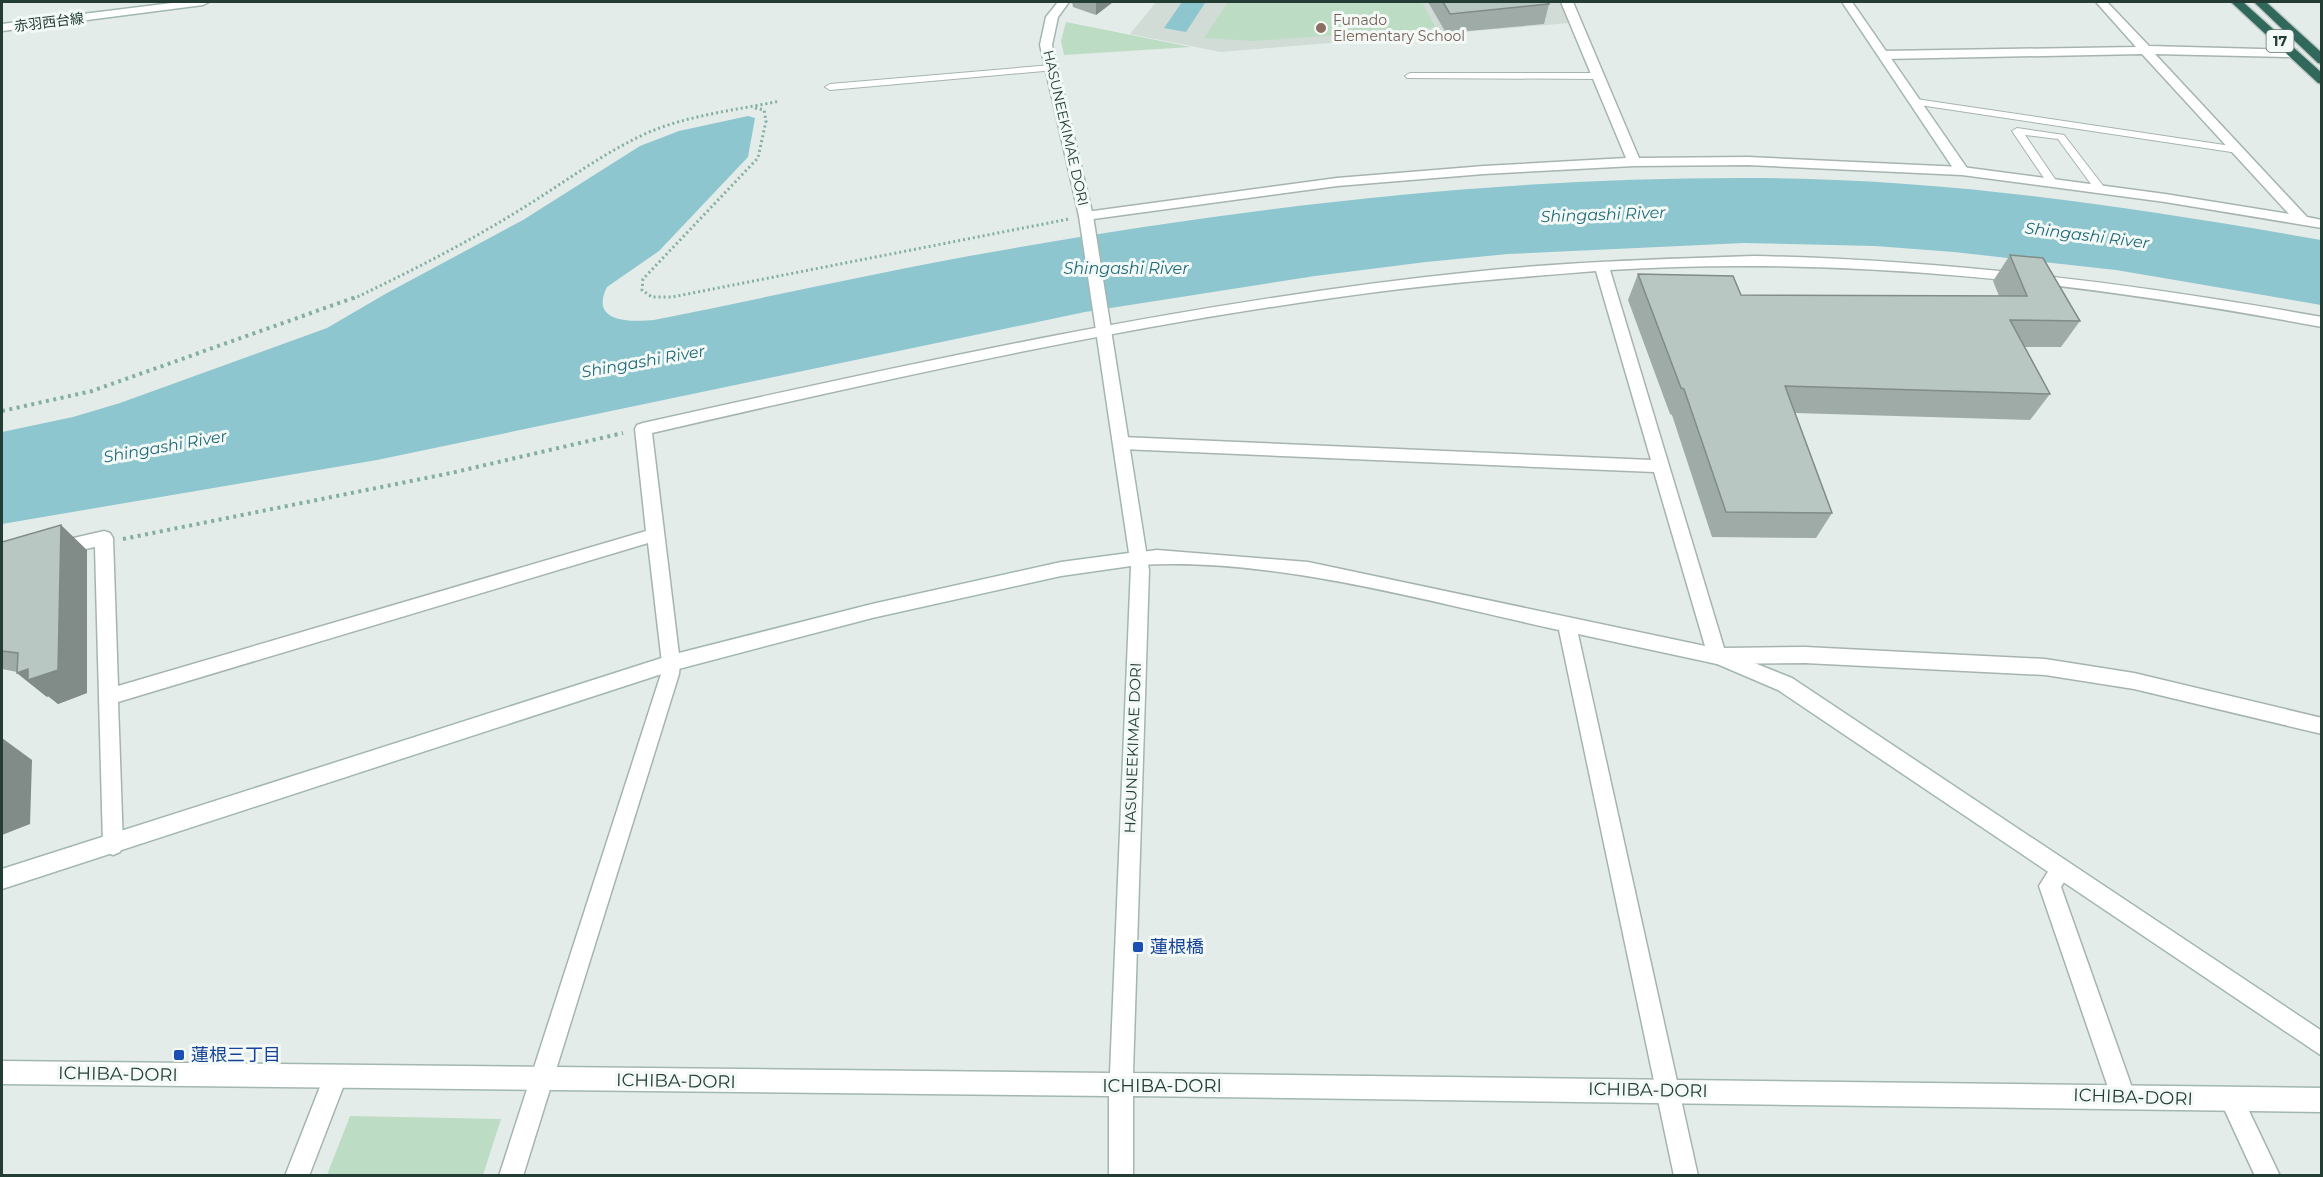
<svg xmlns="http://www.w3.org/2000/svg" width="2323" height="1177" font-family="Montserrat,'Noto Sans JP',sans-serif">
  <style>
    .built { fill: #d1dcd7 }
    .green { fill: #bddcc4 }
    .water { fill: #8dc6cf }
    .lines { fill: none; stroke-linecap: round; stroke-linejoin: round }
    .lane-casing { stroke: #a6b4af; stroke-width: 2 }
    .street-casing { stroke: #a6b4af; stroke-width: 3 }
    .secondary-casing { stroke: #a2b7af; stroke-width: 3 }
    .highway-casing { stroke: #c1c9c6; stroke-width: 3 }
    .path-far1 { stroke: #84afa0; stroke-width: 3; stroke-dasharray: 2 3; stroke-linecap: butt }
    .path { stroke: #84afa0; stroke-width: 4; stroke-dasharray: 3 4.5; stroke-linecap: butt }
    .lane { fill: #fff; fill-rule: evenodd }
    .street { fill: #fff; fill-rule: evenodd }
    .secondary { fill: #fff; fill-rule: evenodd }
    .highway { fill: #30685b; fill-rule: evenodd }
    .wall { fill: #9eaba6 }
    .shaded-wall { fill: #818b87 }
    .building { fill: #b8c7c1; stroke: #818b87; stroke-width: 1.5 }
    .education-dot { fill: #8d6e63; stroke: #f3f9f6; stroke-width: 2 }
    .transit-dot { fill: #1a4fb4; stroke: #f3f9f6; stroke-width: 2 }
    .labels { text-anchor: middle; stroke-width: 6; stroke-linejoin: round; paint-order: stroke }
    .far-education-label { font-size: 14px; fill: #785e54; stroke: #f3f9f6; text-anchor: start }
    .far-street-label { font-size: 14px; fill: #233d35; stroke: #f3f9f6 }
    .shield { fill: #f3f9f6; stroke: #61756f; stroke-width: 1.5 }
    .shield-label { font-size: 14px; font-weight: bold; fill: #233d35 }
    .street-label { font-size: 15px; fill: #233d35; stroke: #f3f9f6 }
    .water-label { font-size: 16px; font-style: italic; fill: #1f6a77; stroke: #f3f9f6 }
    .near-transit-label { font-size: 18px; fill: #164399; stroke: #f3f9f6; text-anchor: start }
    .near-street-label { font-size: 18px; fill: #233d35; stroke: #f3f9f6 }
  </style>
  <rect width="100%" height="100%" fill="#e3ece8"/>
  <!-- built -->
  <polygon class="built" points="1156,2 1560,2 1570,23 1221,52 1130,34"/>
  <!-- green -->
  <g class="green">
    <polygon points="1228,2 1426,2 1422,2 1436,28 1254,41 1204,38"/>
    <polygon points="1066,22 1191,47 1064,55 1061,41"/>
    <polygon points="350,1116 501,1119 483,1175 327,1175"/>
  </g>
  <!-- water -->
  <g class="water">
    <polygon points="1182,2 1205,3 1186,32 1164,28"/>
    <path d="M748,116L755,118L748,157L659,251L607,287C589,323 631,322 654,320C754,300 853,278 953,259C1215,211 1483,177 1751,178C1943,178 2133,207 2321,240V305L2116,270L1954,252L1875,246L1744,243L1508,254L1426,262L1315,276L1085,312L377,460L2,524V432L73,417L120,403L327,328L387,293L523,220L640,146L679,131Z"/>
  </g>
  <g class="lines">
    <!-- lane casing -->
    <g class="lane-casing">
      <g id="lane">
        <polygon points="1052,65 1057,68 1055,70 830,90 825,87 830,84"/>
        <polygon points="1410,73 1597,73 1602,76 1597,79 1407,78 1405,76"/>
        <polygon points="1916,99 2238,147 2243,150 2238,153 1913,104 1911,102"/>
        <polygon points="2017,128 2064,135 2104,187 2104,191 2096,191 2058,139 2025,135 2057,182 2052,185 2048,184 2012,131"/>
      </g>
    </g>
    <!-- street casing -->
    <g class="street-casing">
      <g id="street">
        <polygon points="1561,2 1573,2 1639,158 1748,157 1962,167 2165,194 2289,214 2142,54 1884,59 1878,55 1884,51 2136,47 2096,2 2107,2 2149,46 2297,50 2297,56 2293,57 2155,54 2307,217 2322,220 2322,228 2165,202 1962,175 1748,165 1634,166 1484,174 1337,186 1086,220 1079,216 1086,212 1337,178 1484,166 1626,158"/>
        <path d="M1754,256C1946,260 2133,283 2322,317V327C2087,283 1849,255 1610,270L1724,648L1805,647L2045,659L2134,673L2322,718V734L2134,689L2045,675L1805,663L1717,664L1578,634L1698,1176H1674L1559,630C1426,601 1275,557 1139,565L1133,563L1130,558L1133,553L1157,550L1308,562L1705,646L1654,472L1122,449L1116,447L1114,443L1116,439L1122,437L1651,460L1596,271C1508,278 1420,285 1332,298C1103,330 877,381 652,433L680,663L679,674L523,1176H499L661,674L662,663L648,543L118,702L123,845L120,852L113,855L106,852L103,845L95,547L58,555L52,553L49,548L52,543L104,531L110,533L113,538L118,686L646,531L635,429L637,425L643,423C917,362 1192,301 1472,272C1565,262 1660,259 1754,256Z"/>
        <polygon points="2061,859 2068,862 2072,869 2061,887 2135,1096 2131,1104 2123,1108 2115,1104 2111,1096 2039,886 2054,862"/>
        <polygon points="335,1065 343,1069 347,1077 309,1176 285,1176 327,1069"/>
        <polygon points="2232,1088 2240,1092 2280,1176 2255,1176 2220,1100 2224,1092"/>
      </g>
    </g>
    <!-- secondary casing -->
    <g class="secondary-casing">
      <g id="secondary">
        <polygon points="180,2 209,2 203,5 2,31 2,24"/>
        <polygon points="1058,2 1069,2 1058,17 1052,45 1093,216 1149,570 1133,1073 2322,1088 2322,1112 1133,1096 1133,1176 1109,1176 1109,1096 2,1084 2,1061 1110,1073 1131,566 1061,576 872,618 671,671 2,889 2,869 671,655 872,604 1061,562 1129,553 1079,216 1040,45 1046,17"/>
        <polygon points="1842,2 1852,2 1969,171 1967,174 1957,174"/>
        <polygon points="1717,648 1792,678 2322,1031 2322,1056 1778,690 1710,661 1708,656 1710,651"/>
      </g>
    </g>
    <!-- highway casing -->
    <g class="highway-casing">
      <g id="highway">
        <polygon points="2231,2 2243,2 2322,73 2322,84 2318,83"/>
        <polygon points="2254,2 2266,2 2322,53 2322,64 2318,63"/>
      </g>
    </g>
    <!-- path-far1 -->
    <g class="path-far1">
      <polyline points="755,108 764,110 766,121 758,158 643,279 642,290 652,297 672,297 1069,219"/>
      <path d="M353,299C409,272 465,244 518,211C561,185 601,154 647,133C688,115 737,110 780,101"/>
    </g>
    <!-- path -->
    <g class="path">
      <polyline points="2,411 92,391 356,297"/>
      <polyline points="123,539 451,473 623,433"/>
    </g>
    <!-- lane -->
    <use href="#lane" class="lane"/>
    <!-- street -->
    <use href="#street" class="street"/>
    <!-- secondary -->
    <use href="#secondary" class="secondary"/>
    <!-- highway -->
    <use href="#highway" class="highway"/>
  </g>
  <!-- wall -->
  <g class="wall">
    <polygon points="1072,2 1113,2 1096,15 1073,7"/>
    <polygon points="1428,2 1547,2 1549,4 1544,24 1446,33"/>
    <polygon points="2010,255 2080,321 2061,347 2024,347 2050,394 2030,420 1795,413 1832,513 1816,538 1712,537 1672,415 1670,414 1628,300 1638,274 1741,295 1999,296 1993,281"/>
    <polygon points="2,542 87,550 87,693 58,704 48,696 47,697 17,673 17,672 2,669"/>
  </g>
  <!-- shaded-wall -->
  <g class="shaded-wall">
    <polygon points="1096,2 1113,2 1096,15"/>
    <polygon points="61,525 87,550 87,693 58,704 48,696 47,697 17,673"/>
    <polygon points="2,738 32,760 30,824 2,835"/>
  </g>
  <!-- building -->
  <g class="building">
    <polygon points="1443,2 1547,2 1549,4 1450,14"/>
    <polygon points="2010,255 2043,258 2080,321 2010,320 2050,394 1785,386 1832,513 1726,512 1684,389 1681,388 1638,274 1733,276 1741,295 2027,296"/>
    <polygon points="61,525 58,670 28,680 28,669 17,673 18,653 2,651 2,542"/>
  </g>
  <!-- markers -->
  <circle class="education-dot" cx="1321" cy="28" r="6"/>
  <g class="transit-dot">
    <rect x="1132" y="941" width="12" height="12" rx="3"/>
    <rect x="173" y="1049" width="12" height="12" rx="3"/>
  </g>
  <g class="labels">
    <!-- far-education labels -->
    <g class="far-education-label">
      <text x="1333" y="25">Funado<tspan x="1333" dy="16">Elementary School</tspan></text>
    </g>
    <!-- far-street labels -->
    <g class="far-street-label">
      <text transform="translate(49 22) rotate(-7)" y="5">赤羽西台線</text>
      <text transform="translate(1066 128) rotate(77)" y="5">HASUNEEKIMAE DORI</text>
    </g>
    <!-- shield labels -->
    <rect class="shield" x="2266.5" y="30" width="27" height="22" rx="4.5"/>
    <g class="shield-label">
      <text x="2280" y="46">17</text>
    </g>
    <!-- street labels -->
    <g class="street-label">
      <text transform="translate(1133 748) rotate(-88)" y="5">HASUNEEKIMAE DORI</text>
    </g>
    <!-- water labels -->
    <g class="water-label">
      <text transform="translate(1603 214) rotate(-2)" y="6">Shingashi River</text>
      <text transform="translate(2087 235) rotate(7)" y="6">Shingashi River</text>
      <text x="1126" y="274">Shingashi River</text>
      <text transform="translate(643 361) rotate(-10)" y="6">Shingashi River</text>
      <text transform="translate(165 446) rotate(-10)" y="6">Shingashi River</text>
    </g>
    <!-- near-transit labels -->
    <g class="near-transit-label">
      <text x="1150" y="953">蓮根橋</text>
      <text x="191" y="1061">蓮根三丁目</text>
    </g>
    <!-- near-street labels -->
    <g class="near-street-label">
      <text transform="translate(118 1074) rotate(1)" y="6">ICHIBA-DORI</text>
      <text transform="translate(676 1081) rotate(1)" y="6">ICHIBA-DORI</text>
      <text x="1162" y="1092">ICHIBA-DORI</text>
      <text transform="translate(1648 1090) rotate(1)" y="6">ICHIBA-DORI</text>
      <text transform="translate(2133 1097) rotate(2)" y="6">ICHIBA-DORI</text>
    </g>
  </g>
  <!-- border -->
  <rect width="2323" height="1177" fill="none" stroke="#233d35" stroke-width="6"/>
</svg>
